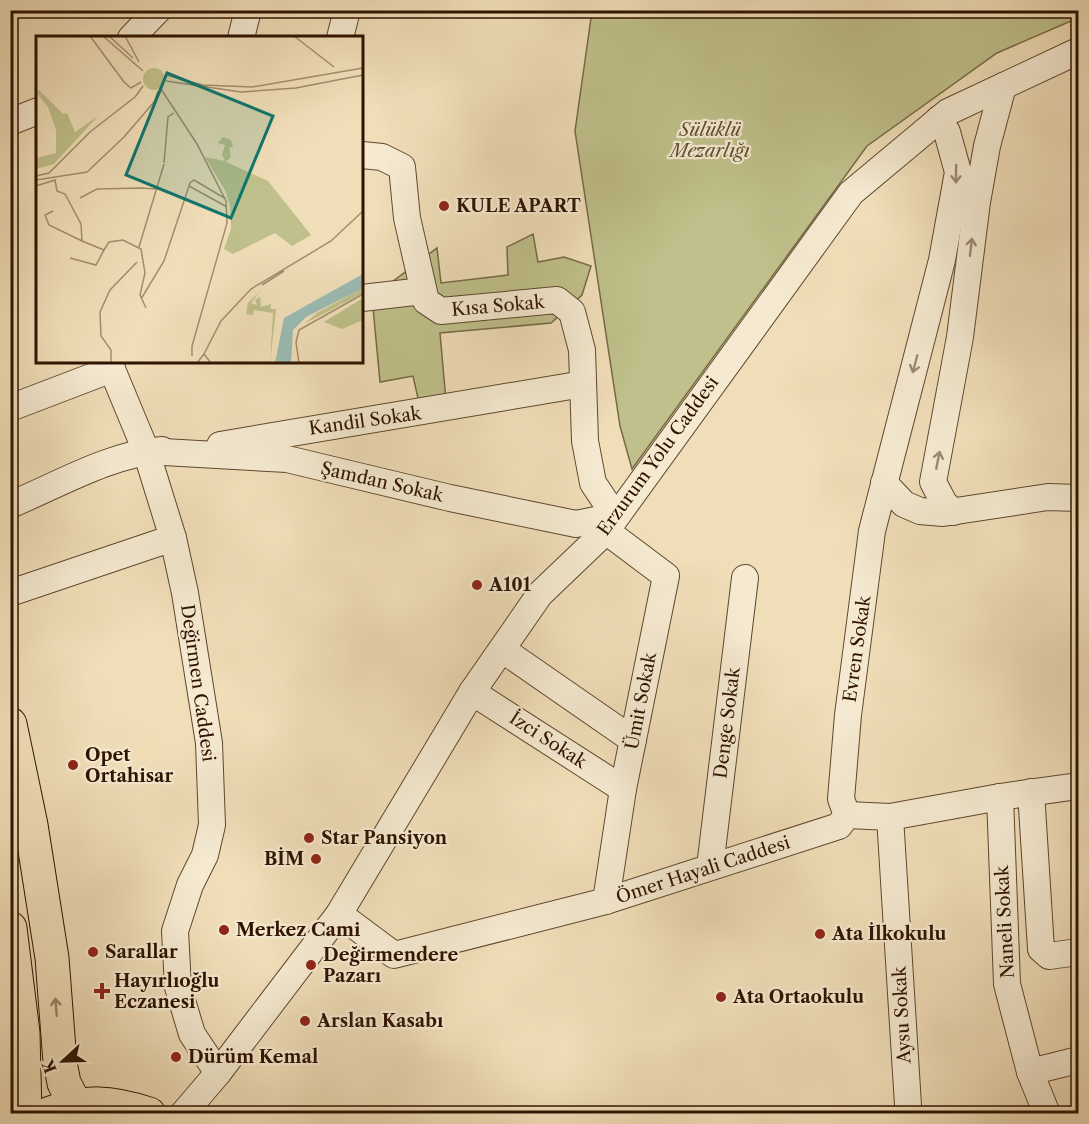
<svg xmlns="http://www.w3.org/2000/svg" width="1089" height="1124" font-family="'Libre Caslon Text',serif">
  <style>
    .green { fill: #bfc08b; stroke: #776a46; stroke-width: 1.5 }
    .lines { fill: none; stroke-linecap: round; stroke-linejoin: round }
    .minor-casing { stroke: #5f462e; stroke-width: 28 }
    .major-casing { stroke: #2f1300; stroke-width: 35 }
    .minor { stroke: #f5ead1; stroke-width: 26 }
    .major { stroke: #f0deb8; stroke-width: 33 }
    .oneway { stroke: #9c8973 }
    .oneway2 { stroke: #998365 }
    .poi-dot { fill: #8f2418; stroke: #f5ead1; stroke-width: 2 }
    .labels { text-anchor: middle; stroke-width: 4.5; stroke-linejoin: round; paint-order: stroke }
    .park-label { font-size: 18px; font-style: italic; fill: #615031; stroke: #f5ead1 }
    .poi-label { font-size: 18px; font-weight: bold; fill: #2f1300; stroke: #f5ead1; text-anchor: start }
    .street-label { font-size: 18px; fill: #2f1300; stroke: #f5ead1 }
    .inset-road { fill: none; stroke: #a38d6e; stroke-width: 1.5 }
    .view { fill: #0f766e; fill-opacity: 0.15; stroke: #0f766e; stroke-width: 3 }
    .inset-edge { fill: none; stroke: #2f1300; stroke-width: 3 }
  </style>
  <rect width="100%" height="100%" fill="#f0deb8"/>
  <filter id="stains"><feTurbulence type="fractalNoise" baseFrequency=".00333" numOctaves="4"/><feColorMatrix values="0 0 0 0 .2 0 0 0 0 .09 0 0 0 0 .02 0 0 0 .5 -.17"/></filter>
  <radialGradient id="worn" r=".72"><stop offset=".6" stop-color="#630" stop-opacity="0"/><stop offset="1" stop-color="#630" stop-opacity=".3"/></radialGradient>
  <!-- green -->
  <g class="green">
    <polygon points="592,11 1078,10 1078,18 997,53 867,146 632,469 620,426 575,131"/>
    <polygon points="533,234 538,262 564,257 591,266 582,295 551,323 440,333 446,401 420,407 413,376 380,382 372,297 437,248 441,283 508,275 507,247"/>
  </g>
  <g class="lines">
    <!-- minor casing -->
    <g class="minor-casing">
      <g id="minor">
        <polyline points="131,38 158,10"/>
        <polyline points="241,38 248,10"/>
        <polyline points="340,38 347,10"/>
        <polyline points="10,122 38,111"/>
        <polyline points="362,298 423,291"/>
        <polyline points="109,362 146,451 173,538 185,593 209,743 212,825 205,855 190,885 175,931 178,987 192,1034 218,1073"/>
        <polyline points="10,408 112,369"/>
        <polyline points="220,445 583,384"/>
        <polyline points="146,451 287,459 450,498 576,524 615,516 593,483 585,441 582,350 572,312 557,300 441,311 426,301 407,218 402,167 382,157 362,155"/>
        <polyline points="884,483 904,504 920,511 943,513 1048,497 1078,498"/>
        <path d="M10,505C58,485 110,454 162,450"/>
        <polyline points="953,512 944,503 933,482 960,337 977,202 987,146 1003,86"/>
        <polyline points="606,531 666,576 623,789 606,901"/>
        <polyline points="10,593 173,538"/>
        <polyline points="503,650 633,740"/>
        <polyline points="472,692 623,789"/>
        <polyline points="1031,792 1041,949 1049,956 1078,952"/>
        <polyline points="1000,797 1007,984 1030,1072 1047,1114"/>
        <polyline points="847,815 841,799 848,715 872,531 942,260 958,172 947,132 939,119"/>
        <polyline points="847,815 890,817 1000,797 1078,786"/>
        <polyline points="890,817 908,1105"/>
        <polyline points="710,867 745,578"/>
        <polyline points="339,914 394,955 606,901 839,826 847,815"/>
        <polyline points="1030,1072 1078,1060"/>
        <polyline points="183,1114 218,1073 339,914 472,692 540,594 606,531 851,193 948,112 1078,51"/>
      </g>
    </g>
    <!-- major casing -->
    <g class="major-casing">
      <g id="major">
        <polyline points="10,724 31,825 52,958 60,1062 64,1083 75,1104"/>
        <polyline points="10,928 23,1033 25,1114"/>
        <path d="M48,1114C86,1100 110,1101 149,1114"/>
      </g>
    </g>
    <!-- minor -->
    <use href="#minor" class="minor"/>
    <!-- major -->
    <use href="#major" class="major"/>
  </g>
  <!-- one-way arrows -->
  <defs><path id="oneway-shaft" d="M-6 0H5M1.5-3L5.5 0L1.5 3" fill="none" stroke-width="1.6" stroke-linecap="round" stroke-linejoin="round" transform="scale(1.5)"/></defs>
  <g class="oneway">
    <use href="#oneway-shaft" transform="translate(956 174) rotate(91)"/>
    <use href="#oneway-shaft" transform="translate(971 247) rotate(-83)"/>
    <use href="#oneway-shaft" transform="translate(915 364) rotate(105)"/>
    <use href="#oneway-shaft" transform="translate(938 460) rotate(-79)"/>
  </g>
  <use class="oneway2" href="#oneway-shaft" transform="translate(56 1007) rotate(-95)"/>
  <!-- markers -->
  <g class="poi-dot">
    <circle cx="444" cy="206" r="6"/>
    <circle cx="477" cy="585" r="6"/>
    <circle cx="73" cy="765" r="6"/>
    <circle cx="309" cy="838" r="6"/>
    <circle cx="316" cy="859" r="6"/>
    <circle cx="224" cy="930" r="6"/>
    <circle cx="820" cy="934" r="6"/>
    <circle cx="93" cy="952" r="6"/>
    <circle cx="311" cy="965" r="6"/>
    <path d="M99 982h6v6h6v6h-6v6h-6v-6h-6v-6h6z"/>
    <circle cx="721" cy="997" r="6"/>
    <circle cx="305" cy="1021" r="6"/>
    <circle cx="176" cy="1057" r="6"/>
  </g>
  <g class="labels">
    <!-- park labels -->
    <g class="park-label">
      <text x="710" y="136">Sülüklü<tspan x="710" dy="21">Mezarlığı</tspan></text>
    </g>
    <!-- poi labels -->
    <g class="poi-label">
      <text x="456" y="212">KULE APART</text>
      <text x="489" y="591">A101</text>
      <text x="85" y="761">Opet<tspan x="85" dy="21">Ortahisar</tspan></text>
      <text x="321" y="844">Star Pansiyon</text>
      <text x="304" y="865" text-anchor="end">BİM</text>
      <text x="236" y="936">Merkez Cami</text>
      <text x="832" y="940">Ata İlkokulu</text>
      <text x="105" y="958">Sarallar</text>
      <text x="323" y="961">Değirmendere<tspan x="323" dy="21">Pazarı</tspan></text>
      <text x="114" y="987">Hayırlıoğlu<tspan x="114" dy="21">Eczanesi</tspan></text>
      <text x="733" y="1003">Ata Ortaokulu</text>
      <text x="317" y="1027">Arslan Kasabı</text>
      <text x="188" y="1063">Dürüm Kemal</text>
    </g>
    <!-- street labels -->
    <g class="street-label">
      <text transform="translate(498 306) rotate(-5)" y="6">Kısa Sokak</text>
      <text transform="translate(365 421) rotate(-8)" y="6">Kandil Sokak</text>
      <text transform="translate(658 456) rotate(-54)" y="6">Erzurum Yolu Caddesi</text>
      <text transform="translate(382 482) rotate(13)" y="6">Şamdan Sokak</text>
      <text transform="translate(857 649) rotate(-82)" y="6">Evren Sokak</text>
      <text transform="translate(198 683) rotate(82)" y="6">Değirmen Caddesi</text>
      <text transform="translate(641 701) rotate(-79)" y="6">Ümit Sokak</text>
      <text transform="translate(727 723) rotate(-83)" y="6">Denge Sokak</text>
      <text transform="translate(548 740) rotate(33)" y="6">İzci Sokak</text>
      <text transform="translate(703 870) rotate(-18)" y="6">Ömer Hayali Caddesi</text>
      <text transform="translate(1005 922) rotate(-93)" y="6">Naneli Sokak</text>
      <text transform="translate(902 1015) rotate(-93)" y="6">Aysu Sokak</text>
    </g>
  </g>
  <!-- overview -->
  <g transform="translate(36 36)">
    <rect width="327" height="327" fill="#f0deb8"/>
    <path d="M107 43a11 11 0 1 1 22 0a11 11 0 1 1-22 0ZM3,54L27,78L31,77L39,96L62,80L18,128L0,133V122L20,117V94L12,71L0,56ZM187,101L195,104L197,112L193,111L195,121L190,126L232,145L275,199L256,210L239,197L197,218L188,213L195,193L194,171L190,156L169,121L189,125L186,119L189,109L182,107ZM327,252V257L268,288L281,277ZM225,254L215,267L221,269L219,264L224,261L225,271L235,268V273H240L234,327L237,277L218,274L217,279L210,278L212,267ZM327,262V284L306,293L288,286Z" fill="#bfc08b"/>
    <path d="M327,238V252L270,281L257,294L255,327H239L248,282Z" fill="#9bbbb4"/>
    <path class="inset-road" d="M54,0L88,46L95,52L105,46M67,0L107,35M73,0L97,22M89,0L103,26M148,0H224M258,0L298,31M130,39L167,49L216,51L327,32M130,45L205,56L260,52L327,39M125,53L161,108L190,165L191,187L156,310V320M128,127L132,81L138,77M0,140L13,137L54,96L99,61L107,50M0,144L51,136L88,101L118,66L122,55M0,150L19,144L21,155L29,158L45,188L46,205L13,189L9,179L17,175M153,150L191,171M44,162L61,153L105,152L122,153L149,163M46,205L68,214L73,206L87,204L105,213L109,237L104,259L110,272M103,211L128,128M34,222L60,229L68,214M226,249L248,235M105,263L128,225L154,147L158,144L190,163M168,318L185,285L215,253L295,205L327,175M75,327V314L65,300L64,276L74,254L101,226M161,327L168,318L175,327M263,327L260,306L263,294L327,258"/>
    <path class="view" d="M131,37L237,80L195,182L90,139Z"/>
    <rect width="327" height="327" class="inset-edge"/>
  </g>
  <!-- margin -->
  <rect width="1089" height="1124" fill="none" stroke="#f0deb8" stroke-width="36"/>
  <rect x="12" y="12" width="1065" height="1100" fill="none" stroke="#2f1300" stroke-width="3"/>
  <rect x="18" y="18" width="1053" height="1088" fill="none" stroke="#2f1300" stroke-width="1.5"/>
  <!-- north arrow -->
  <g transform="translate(63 1061) rotate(248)" stroke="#f5ead1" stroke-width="4.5" paint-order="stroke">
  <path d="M0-4.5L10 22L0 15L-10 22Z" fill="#2f1300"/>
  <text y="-9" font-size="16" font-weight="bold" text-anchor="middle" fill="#2f1300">K</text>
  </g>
  <rect width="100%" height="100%" filter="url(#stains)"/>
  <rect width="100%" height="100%" fill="url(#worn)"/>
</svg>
